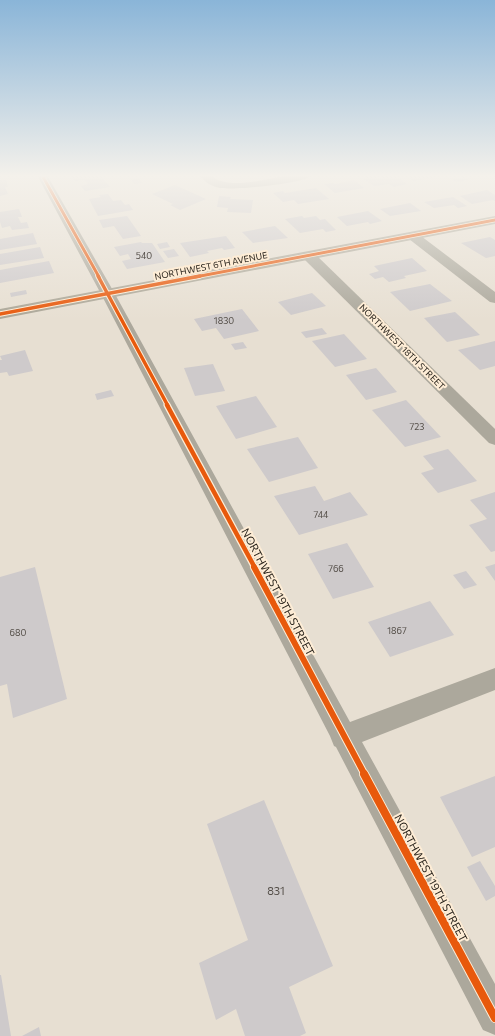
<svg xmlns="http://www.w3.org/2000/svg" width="495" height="1036" font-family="Commissioner,sans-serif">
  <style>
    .building { fill: #cecacb }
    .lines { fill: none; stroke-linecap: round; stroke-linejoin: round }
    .street { fill: #aca89c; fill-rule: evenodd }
    .secondary { fill: #aca798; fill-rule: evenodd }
    .cycleway-far4-casing { stroke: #feedd6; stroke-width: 4.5 }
    .cycleway-far3-casing { stroke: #feedd6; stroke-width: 5.5 }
    .cycleway-far2-casing { stroke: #feedd6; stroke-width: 7 }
    .cycleway-far1-casing { stroke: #feedd6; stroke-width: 8 }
    .cycleway-casing { stroke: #feedd6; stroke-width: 10 }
    .cycleway-far4 { stroke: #e8590c; stroke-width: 3 }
    .cycleway-far3 { stroke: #e8590c; stroke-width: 3.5 }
    .cycleway-far2 { stroke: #e8590c; stroke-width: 4.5 }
    .cycleway-far1 { stroke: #e8590c; stroke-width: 6 }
    .cycleway { stroke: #e8590c; stroke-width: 8 }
    .labels { text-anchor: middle; stroke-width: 4; stroke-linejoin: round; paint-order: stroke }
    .number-label { font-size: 9px; fill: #544e48 }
    .far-street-label { font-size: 9px; fill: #2b251d; stroke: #feedd6 }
    .street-label { font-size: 11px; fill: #2b251d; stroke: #feedd6 }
    .near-number-label { font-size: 11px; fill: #544e48 }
  </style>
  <rect width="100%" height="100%" fill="#e7dfd2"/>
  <!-- building -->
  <g class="building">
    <polygon points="100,175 110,187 85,191 81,186 88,184 85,180 75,181 71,176"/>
    <polygon points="394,175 407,184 394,187 389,184 374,186 362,178 377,176 380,178"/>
    <polygon points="405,175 442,175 442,176 413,181"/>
    <polygon points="464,177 469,180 457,182 452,180"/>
    <polygon points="138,178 142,183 134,184 131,180"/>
    <polygon points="0,180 6,180 8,187 5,187 8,194 0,196"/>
    <polygon points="354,180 364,188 335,193 324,184 333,183 336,184"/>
    <polygon points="175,185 206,199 180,210 170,205 173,204 152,194"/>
    <polygon points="316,188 329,199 298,204 294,200 283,202 273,193 283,191 285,193"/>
    <polygon points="487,190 495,195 495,201 493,200 472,204 460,196"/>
    <polygon points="108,194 113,201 121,200 125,205 129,204 133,210 98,216 89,199 101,197 99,195"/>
    <polygon points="219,196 231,197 230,199 253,200 251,213 227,212 228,208 217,207"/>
    <polygon points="453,197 467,206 458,208 454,205 434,208 424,202"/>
    <polygon points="410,203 421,211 390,216 380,209"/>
    <polygon points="19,209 22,217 18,217 21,223 27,222 29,228 12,230 10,226 2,228 0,222 0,212"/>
    <polygon points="368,211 382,221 370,224 368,222 347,226 337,217"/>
    <polygon points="127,216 141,236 123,239 114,226 103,228 99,220"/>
    <polygon points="302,216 304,218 316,216 320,220 325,219 336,230 326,232 323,229 300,233 285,219"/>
    <polygon points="275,226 288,238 253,243 242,232"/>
    <polygon points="33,233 37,244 0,250 0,239"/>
    <polygon points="226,236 235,248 224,250 222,248 207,251 209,253 190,257 180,243"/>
    <polygon points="490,237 495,240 495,256 486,258 461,243"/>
    <polygon points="141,242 142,243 152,243 165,262 127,269 122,261 131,259 128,254 120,256 114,247"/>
    <polygon points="167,242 170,247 160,249 157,244"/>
    <polygon points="40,247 44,258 0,265 0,254"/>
    <polygon points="174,249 179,256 168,258 163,251"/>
    <polygon points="412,258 427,271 404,276 406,278 389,282 383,277 375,279 369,274 379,271 374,266"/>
    <polygon points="49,261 54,273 0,283 0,270"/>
    <polygon points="430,284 452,301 410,311 390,292"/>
    <polygon points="26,290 27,294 11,297 10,293"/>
    <polygon points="312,293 326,306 291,315 278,302"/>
    <polygon points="242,309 259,331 224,339 216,328 202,331 194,319"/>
    <polygon points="455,312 480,335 447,342 424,318"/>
    <polygon points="322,328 327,334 306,338 301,332"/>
    <polygon points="344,334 367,359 335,367 312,341"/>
    <polygon points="495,341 495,366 480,370 458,350"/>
    <polygon points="243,342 247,348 235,350 231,344"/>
    <polygon points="25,350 33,371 9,376 7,372 0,373 0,360 2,360 0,356"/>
    <polygon points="213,364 225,391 195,396 184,368"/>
    <polygon points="376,368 397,392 366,400 346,375"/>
    <polygon points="111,390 114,396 97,400 95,394"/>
    <polygon points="256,396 277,427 236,439 216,406"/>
    <polygon points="406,400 441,437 405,447 372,410"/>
    <polygon points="298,437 318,468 269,482 247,449"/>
    <polygon points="448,449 477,481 438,493 421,473 434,469 423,456"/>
    <polygon points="315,486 324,501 350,492 368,515 299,535 274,496"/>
    <polygon points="495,492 495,551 491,552 469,525 487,519 470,500"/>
    <polygon points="347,543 374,587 333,599 308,554"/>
    <polygon points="495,564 495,581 485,567"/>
    <polygon points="35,567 67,699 13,718 7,684 0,686 0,577"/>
    <polygon points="466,571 477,585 464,589 453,575"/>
    <polygon points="430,601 454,635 390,657 368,622"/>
    <polygon points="495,776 495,847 472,857 440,797"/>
    <polygon points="264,800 333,966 289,987 306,1033 300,1036 245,1036 236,1009 216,1020 199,963 248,940 207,824"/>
    <polygon points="480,861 495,886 495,896 486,901 467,867"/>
    <polygon points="0,975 1,975 11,1036 0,1036"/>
    <polygon points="39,1027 41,1036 22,1036"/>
  </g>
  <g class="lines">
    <!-- street -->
    <g class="street">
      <polygon points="37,175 47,175 115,294 350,722 495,668 495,690 362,742 495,984 495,1035 483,1030 336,747 334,746 330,736 101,294"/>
      <path d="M200,175H211C227,192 271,177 292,175C299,175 306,175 313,175C306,184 233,190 220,188C211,186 205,183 200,175Z"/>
      <polygon points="413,232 417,233 495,292 495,303 490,302 409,239 407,236 409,233"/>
      <polygon points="309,252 314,253 495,429 495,445 489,443 304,259 303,256 304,253"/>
    </g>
    <!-- secondary -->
    <polygon class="secondary" points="495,216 495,224 0,319 0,309"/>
    <!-- cycleway-far4 casing -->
    <g class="cycleway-far4-casing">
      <g id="cycleway-far4">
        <polyline points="42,175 99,277"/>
        <polyline points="195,277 495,220"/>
      </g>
    </g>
    <!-- cycleway-far3 casing -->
    <g class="cycleway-far3-casing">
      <g id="cycleway-far3">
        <polyline points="98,276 168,406"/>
        <polyline points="0,314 200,276"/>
      </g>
    </g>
    <!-- cycleway-far2 casing -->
    <g class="cycleway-far2-casing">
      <polyline id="cycleway-far2" points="167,405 255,568"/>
    </g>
    <!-- cycleway-far1 casing -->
    <g class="cycleway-far1-casing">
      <polyline id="cycleway-far1" points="254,567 365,775"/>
    </g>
    <!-- cycleway casing -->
    <g class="cycleway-casing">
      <polyline id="cycleway" points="364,774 495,1018"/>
    </g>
    <!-- cycleway-far4 -->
    <use href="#cycleway-far4" class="cycleway-far4"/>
    <!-- cycleway-far3 -->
    <use href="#cycleway-far3" class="cycleway-far3"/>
    <!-- cycleway-far2 -->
    <use href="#cycleway-far2" class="cycleway-far2"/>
    <!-- cycleway-far1 -->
    <use href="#cycleway-far1" class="cycleway-far1"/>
    <!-- cycleway -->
    <use href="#cycleway" class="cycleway"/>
  </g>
  <!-- sky -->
  <linearGradient id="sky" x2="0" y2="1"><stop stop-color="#8ab5d8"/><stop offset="0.55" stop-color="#f4f1eb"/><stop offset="1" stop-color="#f4f1eb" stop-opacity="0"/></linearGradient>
  <rect width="495" height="320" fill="url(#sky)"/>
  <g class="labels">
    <!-- number labels -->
    <g class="number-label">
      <text x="144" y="259">540</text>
      <text x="224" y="324">1830</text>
      <text x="417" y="430">723</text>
      <text x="321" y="518">744</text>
      <text x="336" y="572">766</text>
      <text x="397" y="634">1867</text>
      <text x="18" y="636">680</text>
    </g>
    <!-- far-street labels -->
    <g class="far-street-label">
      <text transform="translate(211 266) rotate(-11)" y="3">NORTHWEST 6TH AVENUE</text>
      <text transform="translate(402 347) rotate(45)" y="3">NORTHWEST 18TH STREET</text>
    </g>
    <!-- street labels -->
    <g class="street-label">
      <text transform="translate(278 592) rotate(62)" y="4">NORTHWEST 19TH STREET</text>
      <text transform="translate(431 878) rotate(62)" y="4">NORTHWEST 19TH STREET</text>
    </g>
    <!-- near-number labels -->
    <g class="near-number-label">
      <text x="276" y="895">831</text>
    </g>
  </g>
</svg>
